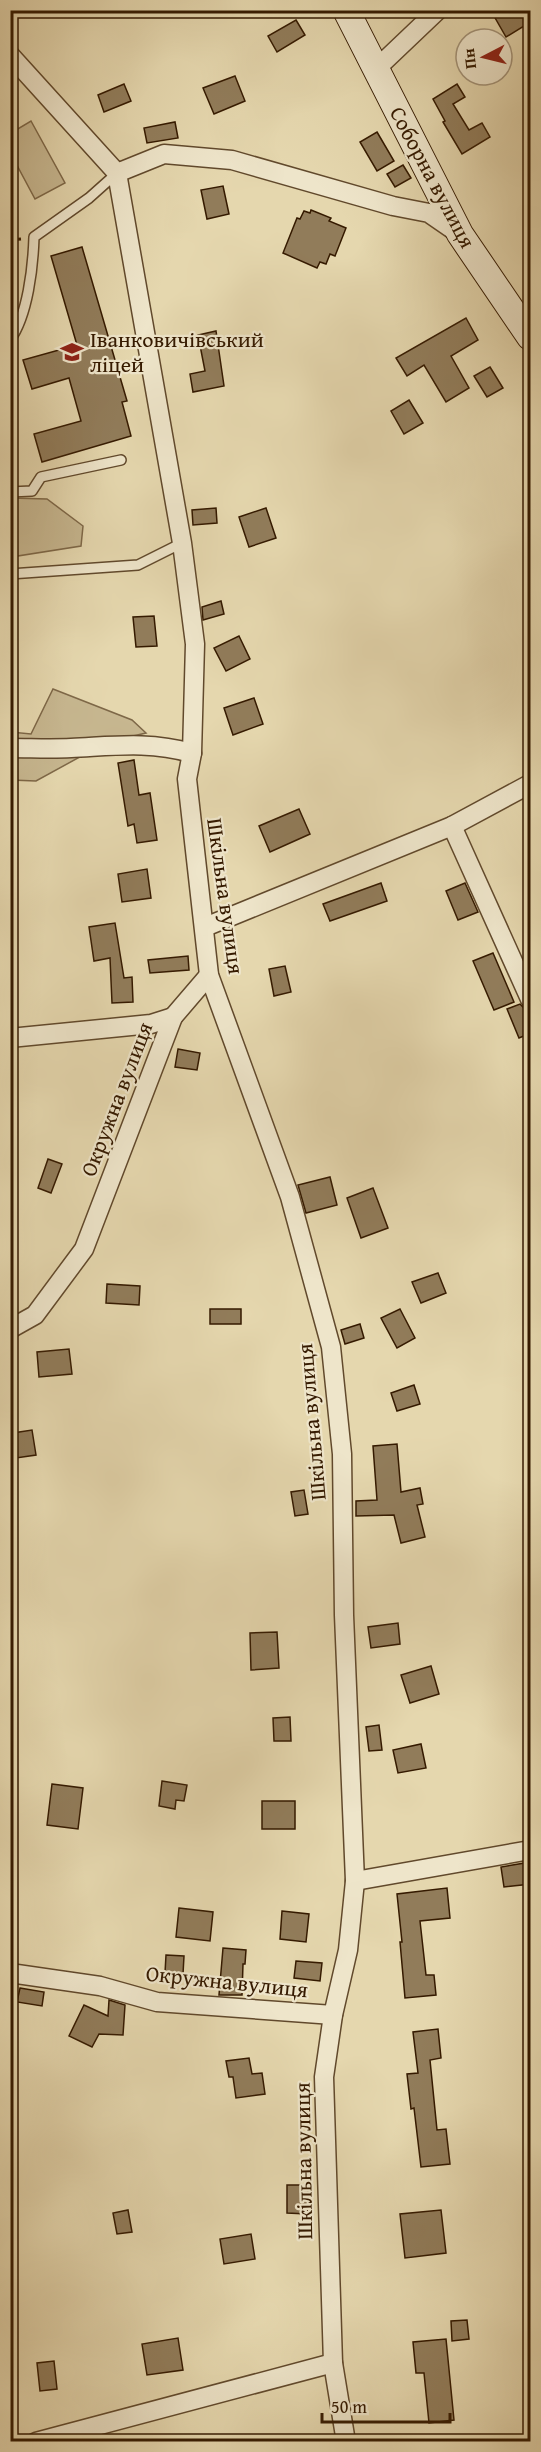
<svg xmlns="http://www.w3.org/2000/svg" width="541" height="2452" font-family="'Gentium Book Plus',serif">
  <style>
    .green { fill: #c7b790; stroke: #7e6848; stroke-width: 1.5 }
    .building { fill: #917c5a; stroke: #351a00; stroke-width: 1.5 }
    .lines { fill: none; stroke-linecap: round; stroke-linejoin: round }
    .lane-casing { stroke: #61492c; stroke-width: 12 }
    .street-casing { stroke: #61492c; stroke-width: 21 }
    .secondary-casing { stroke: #351a00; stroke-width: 28 }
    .path { stroke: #351a00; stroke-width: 3; stroke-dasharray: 4.5 3; stroke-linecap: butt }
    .lane { stroke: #eee5ca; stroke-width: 9 }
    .street { stroke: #eee5ca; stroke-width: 18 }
    .secondary { stroke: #eee5ca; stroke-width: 26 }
    .labels { text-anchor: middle; stroke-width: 4.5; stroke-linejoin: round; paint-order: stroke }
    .street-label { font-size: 22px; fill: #351a00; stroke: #eee5ca }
    .poi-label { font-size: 22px; fill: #351a00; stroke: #eee5ca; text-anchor: start }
  </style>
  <rect width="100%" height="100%" fill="#e5d7ae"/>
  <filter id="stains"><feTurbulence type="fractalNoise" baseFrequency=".00333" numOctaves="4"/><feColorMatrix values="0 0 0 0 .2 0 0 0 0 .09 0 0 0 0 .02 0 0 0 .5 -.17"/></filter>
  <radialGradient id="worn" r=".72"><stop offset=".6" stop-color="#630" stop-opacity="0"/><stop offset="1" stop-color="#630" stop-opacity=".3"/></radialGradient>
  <!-- green -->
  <g class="green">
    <polygon points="31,121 65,183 35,199 11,154 11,133"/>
    <polygon points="11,498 47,499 83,526 81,546 11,557"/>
    <polygon points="53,689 132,720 146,733 107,742 36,781 11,780 11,732 31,734"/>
  </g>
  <!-- building -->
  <g class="building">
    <polygon points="503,10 522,10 529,23 506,37 494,16"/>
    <polygon points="296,20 305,35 277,52 268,36"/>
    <polygon points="235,76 245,101 214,114 203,88"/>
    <polygon points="124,84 131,101 104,112 98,95"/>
    <polygon points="457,84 465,97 453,104 469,130 482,123 490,137 462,154 443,122 445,121 433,99"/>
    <polygon points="175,122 178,138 147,143 144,128"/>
    <polygon points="377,132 394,161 377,171 360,142"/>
    <polygon points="403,165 411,178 395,187 387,174"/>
    <polygon points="223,186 229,214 207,219 201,190"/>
    <polygon points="311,210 331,218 329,221 346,228 335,256 330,254 326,264 320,262 317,268 283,253 297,218 300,219 304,211 310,213"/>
    <polygon points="82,247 127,401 122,402 131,436 42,462 34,434 81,421 69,378 32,389 23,360 77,345 51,256"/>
    <polygon points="466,318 478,340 451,356 469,388 446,402 424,365 407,376 396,358"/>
    <polygon points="216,331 224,386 193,392 190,374 205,371 198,335"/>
    <polygon points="490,367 503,388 487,397 474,376"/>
    <polygon points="409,400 423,423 404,434 391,411"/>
    <polygon points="216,508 217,523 193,525 192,510"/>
    <polygon points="266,508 276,538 249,547 239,517"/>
    <polygon points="221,601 224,614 203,620 202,607"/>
    <polygon points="154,616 157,646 136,647 133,617"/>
    <polygon points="239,636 250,659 226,671 214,648"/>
    <polygon points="254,698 263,724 233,735 224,708"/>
    <polygon points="134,760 139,795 150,793 157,840 137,843 134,824 128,826 118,763"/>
    <polygon points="299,809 310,834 270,852 259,826"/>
    <polygon points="147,869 151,898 122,902 118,874"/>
    <polygon points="381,883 387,901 330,921 323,904"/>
    <polygon points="465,883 478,912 458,920 446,891"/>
    <polygon points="115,923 124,978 132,977 133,1002 112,1003 110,958 94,961 89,927"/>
    <polygon points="493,953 514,1002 494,1010 473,961"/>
    <polygon points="188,956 189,970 150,973 148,960"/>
    <polygon points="285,966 291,992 274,996 269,969"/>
    <polygon points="520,1004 524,1008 531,1010 531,1033 519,1038 507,1009"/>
    <polygon points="178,1049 200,1053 197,1070 175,1067"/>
    <polygon points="48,1159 62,1164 51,1193 38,1188"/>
    <polygon points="330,1177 337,1205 306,1213 298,1185"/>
    <polygon points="373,1188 388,1228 361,1238 347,1198"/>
    <polygon points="438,1273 446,1293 421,1303 412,1282"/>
    <polygon points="107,1284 140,1286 139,1305 106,1303"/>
    <rect x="210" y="1309" width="31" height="15"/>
    <polygon points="400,1309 415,1338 397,1348 381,1318"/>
    <polygon points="360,1324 364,1338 345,1344 341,1330"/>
    <polygon points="69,1349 72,1374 39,1377 37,1352"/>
    <polygon points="414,1385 420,1404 397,1411 391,1393"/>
    <polygon points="32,1430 36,1455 16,1458 13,1433"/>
    <polygon points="397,1444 401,1492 420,1488 423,1504 417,1505 425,1537 401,1543 394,1515 356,1516 356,1501 377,1500 373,1446"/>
    <polygon points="304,1490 308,1514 295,1516 291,1492"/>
    <polygon points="398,1623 400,1644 371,1648 368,1627"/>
    <polygon points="277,1632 279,1668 251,1670 250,1633"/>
    <polygon points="431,1666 439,1694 410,1703 401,1675"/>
    <polygon points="290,1717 291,1741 274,1741 273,1718"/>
    <polygon points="379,1725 382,1750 369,1751 366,1727"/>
    <polygon points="421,1744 426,1768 398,1773 393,1750"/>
    <polygon points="162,1781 187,1785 184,1801 176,1800 175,1809 159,1806"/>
    <polygon points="52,1784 83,1788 78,1829 47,1825"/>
    <rect x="262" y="1801" width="33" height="28"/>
    <polygon points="531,1862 531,1884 504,1887 501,1867"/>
    <polygon points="447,1888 450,1918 420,1921 426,1975 434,1975 436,1995 405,1998 400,1942 402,1942 397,1894"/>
    <polygon points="179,1908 213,1912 210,1941 176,1937"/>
    <polygon points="282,1911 309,1914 306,1942 280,1939"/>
    <polygon points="223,1948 246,1950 245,1964 243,1964 242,1995 219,1995"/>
    <polygon points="166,1955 184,1956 183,1974 165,1973"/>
    <polygon points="296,1961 322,1963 320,1981 294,1978"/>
    <polygon points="20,1988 44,1992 42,2006 17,2002"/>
    <polygon points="109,2000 125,2005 123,2035 99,2034 92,2047 69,2036 84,2005 108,2016"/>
    <polygon points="438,2029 441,2058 430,2060 437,2130 446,2129 450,2164 421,2167 414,2108 411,2109 407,2074 418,2073 413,2032"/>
    <polygon points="249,2058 252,2074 262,2073 265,2094 236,2098 233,2077 229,2077 226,2061"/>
    <polygon points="287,2185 308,2185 307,2214 287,2213"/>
    <polygon points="128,2210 132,2232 117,2234 113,2213"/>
    <polygon points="441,2210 446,2253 405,2258 400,2214"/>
    <polygon points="251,2234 255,2259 224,2264 220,2239"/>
    <polygon points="467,2320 469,2339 452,2341 451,2321"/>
    <polygon points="178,2338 183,2370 147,2375 142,2344"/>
    <polygon points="446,2339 454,2420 429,2423 424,2373 416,2373 413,2342"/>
    <polygon points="54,2361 57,2389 40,2391 37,2363"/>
  </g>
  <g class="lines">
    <!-- lane casing -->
    <g class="lane-casing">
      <g id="lane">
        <path d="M10,340C28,315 33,267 34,237L89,198L117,173"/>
        <polyline points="10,492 32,491 41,477 121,460"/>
        <polyline points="10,574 138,565 182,543"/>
      </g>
    </g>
    <!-- street casing -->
    <g class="street-casing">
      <g id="street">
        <polyline points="10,55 117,173 182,543 195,644 192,753 187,779 209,975 290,1197 331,1347 342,1454 344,1615 355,1881 348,1950 333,2015 324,2077 333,2363 346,2442"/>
        <polyline points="376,69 438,10"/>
        <polyline points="117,173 164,154 232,160 393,206 429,213 458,233"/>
        <path d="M10,748C31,748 51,749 71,748C115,746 148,741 192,753"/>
        <polyline points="452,826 530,999"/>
        <polyline points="205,927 452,826 530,784"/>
        <polyline points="173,1017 209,975"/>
        <polyline points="10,1038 151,1024 173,1017 84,1249 35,1315 10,1329"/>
        <polyline points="355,1881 530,1850"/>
        <polyline points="10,1973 100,1986 157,2002 333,2015"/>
        <polyline points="36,2442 333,2363"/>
      </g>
    </g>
    <!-- secondary casing -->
    <g class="secondary-casing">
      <polyline id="secondary" points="346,10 460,234 530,337"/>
    </g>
    <!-- path -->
    <polyline class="path" points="10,240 21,239"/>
    <!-- lane -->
    <use href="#lane" class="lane"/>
    <!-- street -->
    <use href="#street" class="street"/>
    <!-- secondary -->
    <use href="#secondary" class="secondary"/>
  </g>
  <!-- icons -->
  <defs>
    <g id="school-bare" transform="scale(1.8)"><path d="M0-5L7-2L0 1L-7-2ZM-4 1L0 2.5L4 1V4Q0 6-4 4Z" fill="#8f2418" stroke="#eee5ca" stroke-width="2.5" paint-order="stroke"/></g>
  </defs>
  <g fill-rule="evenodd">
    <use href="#school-bare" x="72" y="352"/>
  </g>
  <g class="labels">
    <!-- street labels -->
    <g class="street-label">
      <text transform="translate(433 177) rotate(62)" y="8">Соборна вулиця</text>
      <text transform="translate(226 896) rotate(82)" y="8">Шкільна вулиця</text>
      <text transform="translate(116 1099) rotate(-69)" y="8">Окружна вулиця</text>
      <text transform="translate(311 1422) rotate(-95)" y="8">Шкільна вулиця</text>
      <text transform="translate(227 1981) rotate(6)" y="8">Окружна вулиця</text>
      <text transform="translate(303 2161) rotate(-91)" y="8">Шкільна вулиця</text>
    </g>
    <!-- poi labels -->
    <g class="poi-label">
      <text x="90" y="347">Іванковичівський<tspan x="90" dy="25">ліцей</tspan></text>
    </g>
  </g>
  <!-- margin -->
  <rect width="541" height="2452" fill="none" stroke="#e5d7ae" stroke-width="36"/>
  <rect x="12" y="12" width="517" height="2428" fill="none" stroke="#351a00" stroke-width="3"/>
  <rect x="18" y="18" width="505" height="2416" fill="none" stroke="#351a00" stroke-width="1.5"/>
  <!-- north arrow -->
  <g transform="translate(484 57) rotate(263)"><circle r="28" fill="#eee5ca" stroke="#a49479" stroke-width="1.5"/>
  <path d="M0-4.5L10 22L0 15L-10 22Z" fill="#8f2418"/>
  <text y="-9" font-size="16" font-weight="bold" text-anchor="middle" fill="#351a00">Пн</text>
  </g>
  <!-- scale -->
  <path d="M322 2413v9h128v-9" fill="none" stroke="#351a00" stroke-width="3"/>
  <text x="331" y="2413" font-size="18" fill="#351a00" stroke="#eee5ca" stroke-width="4.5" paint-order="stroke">50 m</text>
  <rect width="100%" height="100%" filter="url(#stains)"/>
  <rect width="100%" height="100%" fill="url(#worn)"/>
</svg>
